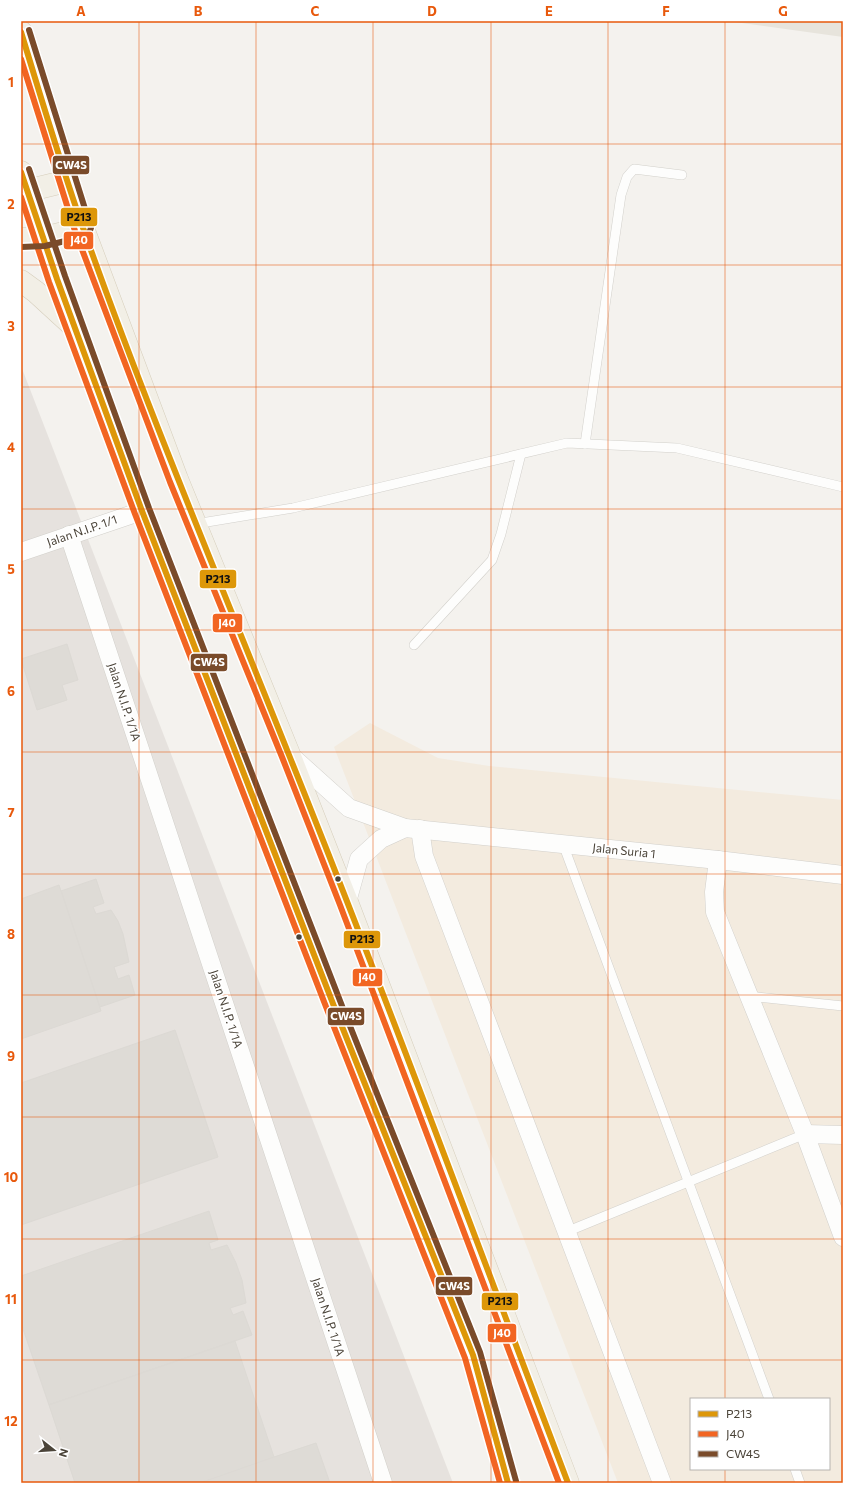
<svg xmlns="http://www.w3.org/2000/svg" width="864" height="1504" font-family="Commissioner,sans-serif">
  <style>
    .residential { fill: #e7e4dc }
    .commercial { fill: #f3ebdf; fill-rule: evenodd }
    .industrial { fill: #e6e2de }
    .building { fill: #dedbd6; stroke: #dcd9d4 }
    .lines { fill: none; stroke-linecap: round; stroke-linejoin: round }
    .service-casing { stroke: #d2d0cb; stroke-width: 10 }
    .minor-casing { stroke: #d2d0cb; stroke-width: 19 }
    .primary-casing { stroke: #d6cebb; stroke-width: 23 }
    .service { stroke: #fdfdfc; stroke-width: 9 }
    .minor { stroke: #fdfdfc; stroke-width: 18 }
    .primary { stroke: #f2efe6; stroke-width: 22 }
    .bus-1-casing { stroke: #fff; stroke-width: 9 }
    .bus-2-casing { stroke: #fff; stroke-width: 9 }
    .bus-3-casing { stroke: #fff; stroke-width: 9 }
    .bus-1 { stroke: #dd9709; stroke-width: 6 }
    .bus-2 { stroke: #f26522; stroke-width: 6 }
    .bus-3 { stroke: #7a4b2a; stroke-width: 6 }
    .grid { fill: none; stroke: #e8590c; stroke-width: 1; stroke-opacity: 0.55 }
    .bus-dot { fill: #4b4439; stroke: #fff; stroke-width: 1.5 }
    .labels { text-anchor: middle; stroke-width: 3.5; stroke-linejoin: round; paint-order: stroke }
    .street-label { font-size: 12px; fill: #4b4439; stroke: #fff }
    .line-badge { stroke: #fff; stroke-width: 1.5 }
    .badge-label { font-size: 11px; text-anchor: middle; font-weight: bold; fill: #fff }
    .pale-badge-label { font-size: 11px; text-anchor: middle; font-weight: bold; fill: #111 }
    .neatline { fill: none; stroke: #e8590c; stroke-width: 1.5 }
    .grid-label { font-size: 13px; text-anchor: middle; font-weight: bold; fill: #e8590c }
  </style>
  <rect width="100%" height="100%" fill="#f4f2ee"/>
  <!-- residential -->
  <polygon class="residential" points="727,21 843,21 843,37"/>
  <!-- commercial -->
  <path class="commercial" d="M370,723L438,758L489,766L843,800V1483H618L334,747ZM691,1399H829V1469H691Z"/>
  <!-- industrial -->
  <polygon class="industrial" points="21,366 453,1483 21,1483"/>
  <!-- building -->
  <g class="building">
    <polygon points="67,644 78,680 62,685 67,700 37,710 21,659"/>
    <polygon points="96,879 104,903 93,907 96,914 111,910 118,921 123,934 129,962 114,967 118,979 129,975 135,995 100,1007 61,891"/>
    <polygon points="59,885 101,1011 21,1039 21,899"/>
    <polygon points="175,1030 218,1157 21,1225 21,1083"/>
    <polygon points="209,1211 218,1240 209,1243 211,1250 227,1245 236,1263 242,1280 246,1303 230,1308 233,1315 243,1311 252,1335 49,1405 21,1323 21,1276"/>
    <polygon points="235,1341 274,1457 200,1483 75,1483 49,1405"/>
    <polygon points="316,1443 330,1483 200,1483 274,1457"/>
  </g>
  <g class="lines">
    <!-- service casing -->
    <g class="service-casing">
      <g id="service">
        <polyline points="585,444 621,195 627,177 634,169 682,175"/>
        <polyline points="195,524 293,508 567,443 677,448 843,487"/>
        <polyline points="414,645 492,560 501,534 521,454"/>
        <polyline points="563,844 769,1399"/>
        <polyline points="748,996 843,1006"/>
        <polyline points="566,1232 805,1134"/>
        <polyline points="795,1469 800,1483"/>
      </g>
    </g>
    <!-- minor casing -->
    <g class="minor-casing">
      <g id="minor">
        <polyline points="69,535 383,1483"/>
        <polyline points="21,552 142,511"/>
        <polyline points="289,754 349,808 405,828 718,860 843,875"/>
        <polyline points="420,829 424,856 662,1483"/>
        <polyline points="718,860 714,892 715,912 805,1134 843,1237"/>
        <polyline points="347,902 359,859 381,839 405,828"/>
        <polyline points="805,1134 843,1135"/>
      </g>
    </g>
    <!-- primary casing -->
    <g class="primary-casing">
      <g id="primary">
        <polyline points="21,32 67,181 83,228 177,479 289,754 347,902 568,1483"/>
        <polyline points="21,172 57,279 142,511 337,1014 473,1355 508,1483"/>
        <polyline points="21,191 26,191 67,181"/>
        <polyline points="21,239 44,238 83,228"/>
        <polyline points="21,281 36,292 72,325"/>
      </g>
    </g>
    <!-- service -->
    <use href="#service" class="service"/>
    <!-- minor -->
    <use href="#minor" class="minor"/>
    <!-- primary -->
    <use href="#primary" class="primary"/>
    <!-- bus-1 casing -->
    <g class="bus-1-casing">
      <g id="bus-1">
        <path d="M21,32C41,97 60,162 82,225C145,404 219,579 289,755C386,996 476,1240 568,1483"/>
        <polyline points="21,172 57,279 142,511 337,1014 473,1355 508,1483"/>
      </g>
    </g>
    <!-- bus-2 casing -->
    <g class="bus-2-casing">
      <g id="bus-2">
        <polyline points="21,59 75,231 170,482 282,757 340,905 559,1483"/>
        <polyline points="21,197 49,282 135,514 330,1017 465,1358 500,1483"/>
      </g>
    </g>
    <!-- bus-3 casing -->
    <g class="bus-3-casing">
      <g id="bus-3">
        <polyline points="29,169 65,276 149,508 344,1011 480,1352 516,1481"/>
        <polyline points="21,247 45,246 85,236 89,233 91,228 29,30"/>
      </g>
    </g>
    <!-- bus-1 -->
    <use href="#bus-1" class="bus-1"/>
    <!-- bus-2 -->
    <use href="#bus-2" class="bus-2"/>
    <!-- bus-3 -->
    <use href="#bus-3" class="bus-3"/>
  </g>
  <!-- grid -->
  <path class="grid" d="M139,21V1483M256,21V1483M373,21V1483M491,21V1483M608,21V1483M725,21V1399M21,144H843M21,265H843M21,387H843M21,509H843M21,630H843M21,752H843M21,874H843M21,995H843M21,1117H843M21,1239H843M21,1360H843M725,1469V1483"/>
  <!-- markers -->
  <g class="bus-dot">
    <circle cx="338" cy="879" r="3.5"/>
    <circle cx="299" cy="937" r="3.5"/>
  </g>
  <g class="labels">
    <!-- street labels -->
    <g class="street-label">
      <text transform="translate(82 531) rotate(-19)" y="4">Jalan N.I.P. 1/1</text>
      <text transform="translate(124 702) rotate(72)" y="4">Jalan N.I.P. 1/1A</text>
      <text transform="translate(624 851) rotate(6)" y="4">Jalan Suria 1</text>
      <text transform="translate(226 1009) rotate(72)" y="4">Jalan N.I.P. 1/1A</text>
      <text transform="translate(328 1317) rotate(72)" y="4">Jalan N.I.P. 1/1A</text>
    </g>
  </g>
  <g class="line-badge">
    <rect x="52" y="155" width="38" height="20" rx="4" fill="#7a4b2a"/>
    <rect x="60" y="207" width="38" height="20" rx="4" fill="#dd9709"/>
    <rect x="63" y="231" width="31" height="19" rx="4" fill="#f26522"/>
    <rect x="199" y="569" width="38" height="20" rx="4" fill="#dd9709"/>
    <rect x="212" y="613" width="31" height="20" rx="4" fill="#f26522"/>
    <rect x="190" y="653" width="38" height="19" rx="4" fill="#7a4b2a"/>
    <rect x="343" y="930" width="38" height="19" rx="4" fill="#dd9709"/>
    <rect x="352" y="968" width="31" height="19" rx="4" fill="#f26522"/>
    <rect x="327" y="1007" width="38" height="19" rx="4" fill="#7a4b2a"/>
    <rect x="435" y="1276" width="38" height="20" rx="4" fill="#7a4b2a"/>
    <rect x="481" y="1292" width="38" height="19" rx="4" fill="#dd9709"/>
    <rect x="487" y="1323" width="30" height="20" rx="4" fill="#f26522"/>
  </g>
  <g class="badge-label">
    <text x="71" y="169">CW4S</text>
    <text x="79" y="244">J40</text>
    <text x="227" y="627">J40</text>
    <text x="209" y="666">CW4S</text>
    <text x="367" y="981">J40</text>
    <text x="346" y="1020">CW4S</text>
    <text x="454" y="1290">CW4S</text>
    <text x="502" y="1337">J40</text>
  </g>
  <g class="pale-badge-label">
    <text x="79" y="221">P213</text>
    <text x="218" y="583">P213</text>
    <text x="362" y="943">P213</text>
    <text x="500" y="1305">P213</text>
  </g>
  <!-- border -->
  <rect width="864" height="1504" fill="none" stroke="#ffffff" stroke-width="44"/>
  <!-- legend -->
  <rect x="690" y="1398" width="140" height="72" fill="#ffffff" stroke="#b7b4b0"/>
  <rect x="698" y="1411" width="20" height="6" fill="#dd9709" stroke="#b7b4b0"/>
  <text x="726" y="1418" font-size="12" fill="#4b4439">P213</text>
  <rect x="698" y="1431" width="20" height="6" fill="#f26522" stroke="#b7b4b0"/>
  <text x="726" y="1438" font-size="12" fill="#4b4439">J40</text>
  <rect x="698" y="1451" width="20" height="6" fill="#7a4b2a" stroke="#b7b4b0"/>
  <text x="726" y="1458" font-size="12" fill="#4b4439">CW4S</text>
  <!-- north arrow -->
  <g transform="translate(54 1450) rotate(107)" stroke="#ffffff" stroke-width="3" paint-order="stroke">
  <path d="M0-3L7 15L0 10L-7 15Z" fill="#4b4439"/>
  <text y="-6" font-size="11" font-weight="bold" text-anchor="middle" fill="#4b4439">N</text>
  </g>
  <rect x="22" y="22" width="820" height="1460" class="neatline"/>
  <g class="grid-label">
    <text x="81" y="16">A</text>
    <text x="198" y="16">B</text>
    <text x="315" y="16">C</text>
    <text x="432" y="16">D</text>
    <text x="549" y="16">E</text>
    <text x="666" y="16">F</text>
    <text x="783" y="16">G</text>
    <text x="11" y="87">1</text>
    <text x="11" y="209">2</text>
    <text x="11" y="331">3</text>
    <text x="11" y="452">4</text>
    <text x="11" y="574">5</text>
    <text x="11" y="696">6</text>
    <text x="11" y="817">7</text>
    <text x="11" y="939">8</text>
    <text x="11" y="1061">9</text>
    <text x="11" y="1182">10</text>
    <text x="11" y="1304">11</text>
    <text x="11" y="1426">12</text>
  </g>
</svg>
